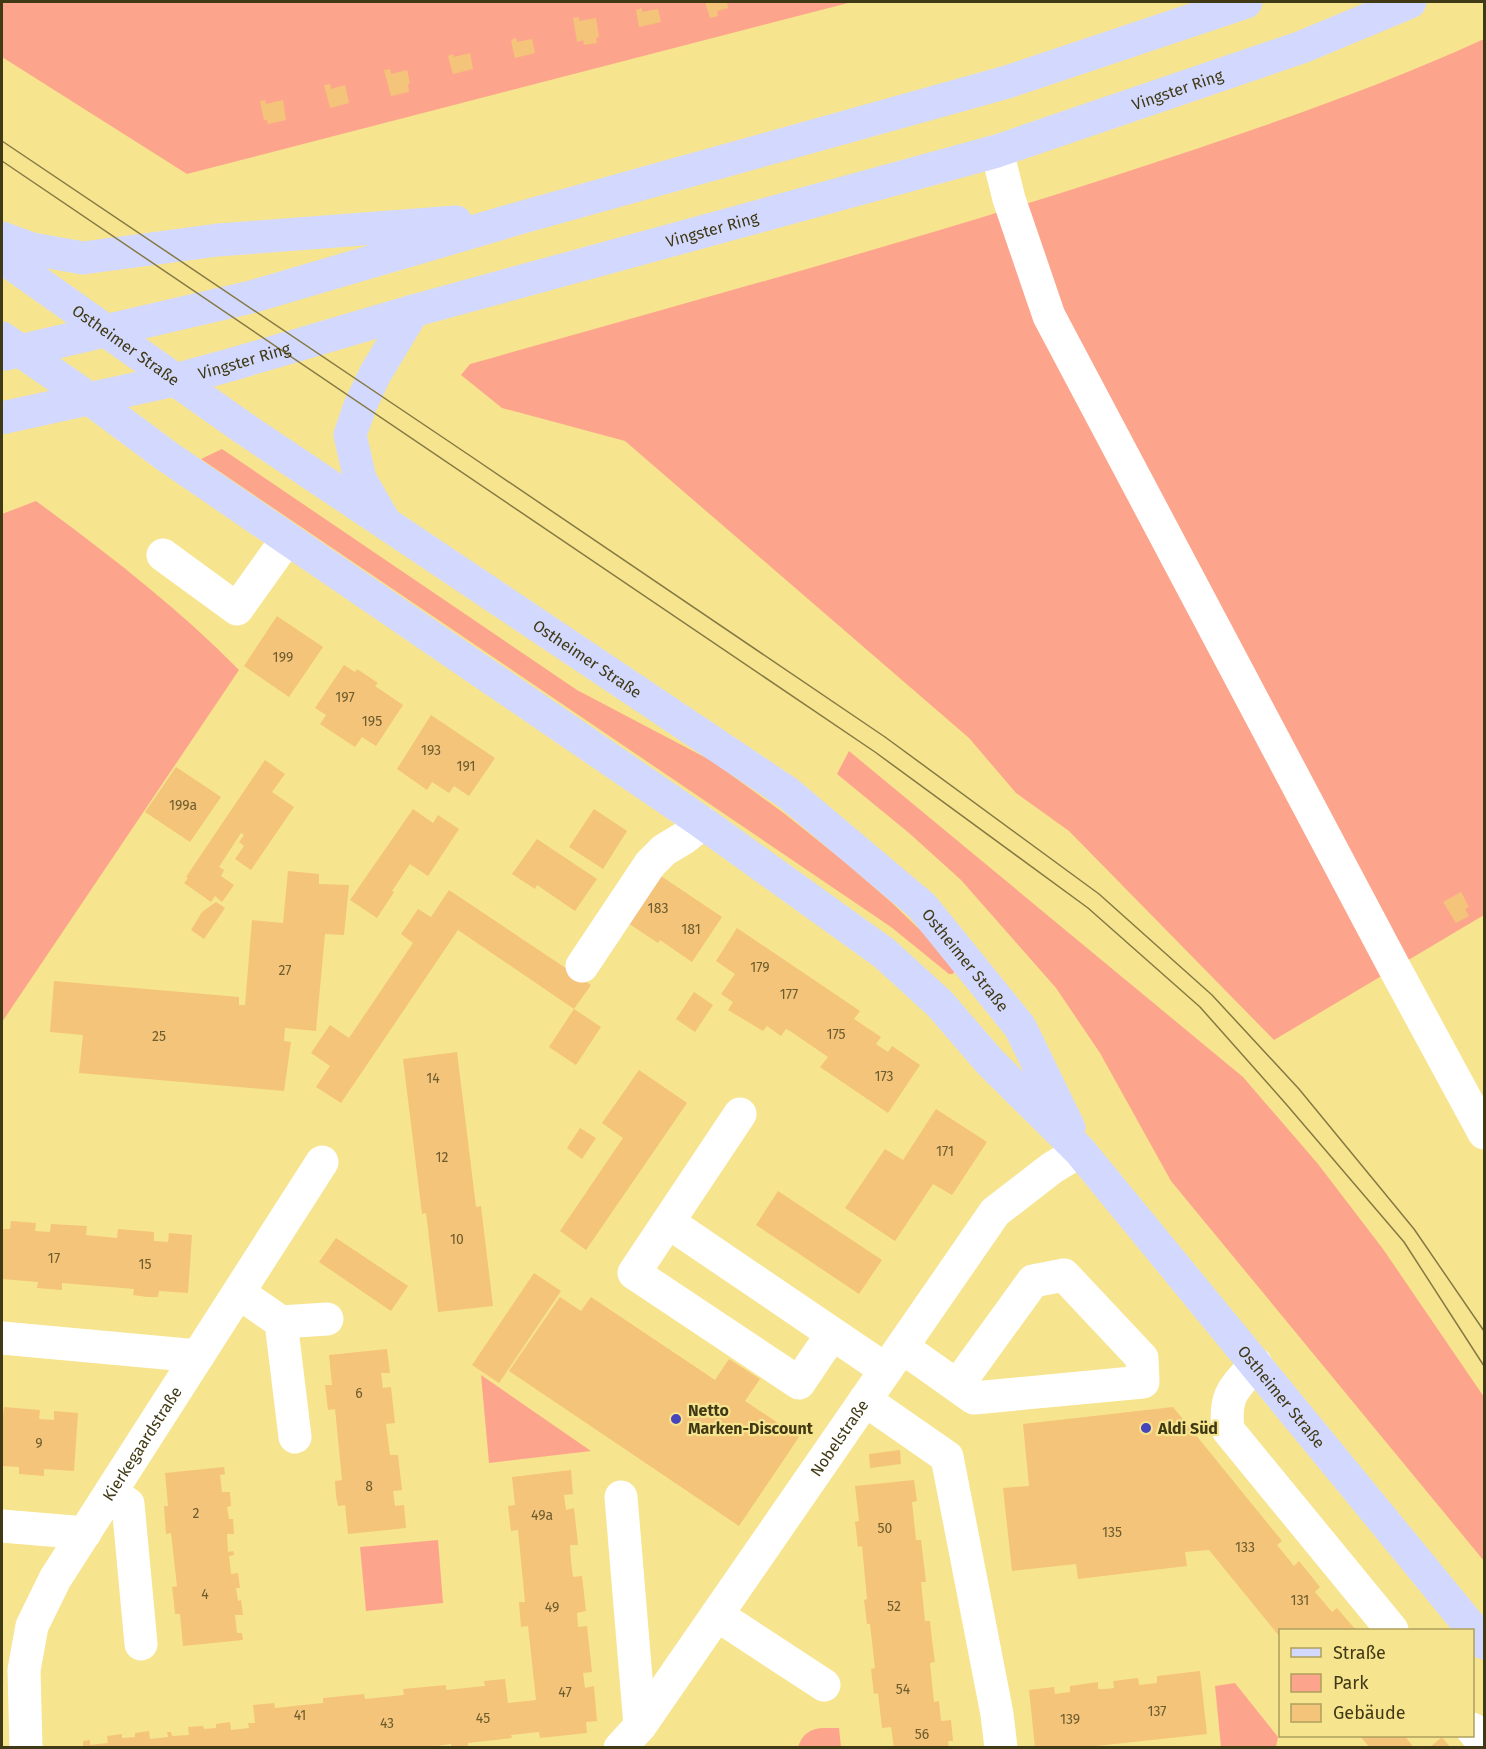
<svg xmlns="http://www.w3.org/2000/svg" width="1486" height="1749" font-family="'Fira Sans',sans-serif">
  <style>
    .green { fill: #fda58c }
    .building { fill: #f4c47a }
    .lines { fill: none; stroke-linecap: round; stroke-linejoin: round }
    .minor { stroke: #fff; stroke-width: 33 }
    .major { stroke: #d3d9fe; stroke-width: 33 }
    .tram { stroke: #857a43; stroke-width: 1.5 }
    .poi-dot { fill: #4645bb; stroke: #f7e48f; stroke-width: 2 }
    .labels { text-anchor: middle; stroke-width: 4.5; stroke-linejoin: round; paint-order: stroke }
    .number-label { font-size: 14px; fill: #6d5c2e }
    .street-label { font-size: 16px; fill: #403915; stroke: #f7e48f }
    .poi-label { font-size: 16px; font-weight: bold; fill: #403915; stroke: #f7e48f; text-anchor: start }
  </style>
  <rect width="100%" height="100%" fill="#f7e48f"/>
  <!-- green -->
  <g class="green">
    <polygon points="2,2 852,2 187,174 2,57"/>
    <path d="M1484,39V915L1274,1040L1069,831L1016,793L969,738L625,441L502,408L461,375L470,364C688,302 908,243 1123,173C1245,133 1368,92 1484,39Z"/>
    <polygon points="222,449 577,690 712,761 785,814 846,863 891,902 944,953 955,970 953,974 949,974 891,927 201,459"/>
    <path d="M36,501C107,553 177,607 239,670L2,1022V514Z"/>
    <polygon points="849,751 1243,1077 1318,1164 1383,1249 1484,1397 1484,1561 1171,1181 1100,1053 1056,988 961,880 909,833 837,774"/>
    <polygon points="481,1375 591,1451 489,1463"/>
    <polygon points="438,1540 443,1603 366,1611 360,1547"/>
    <polygon points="1235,1683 1278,1737 1276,1747 1221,1747 1215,1686"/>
    <path d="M824,1728H839L841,1747H798C802,1734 811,1728 824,1728Z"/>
  </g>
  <!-- building -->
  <g class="building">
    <polygon points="705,2 727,2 728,8 717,11 718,16 710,18"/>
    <polygon points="642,8 642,12 658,9 661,22 639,27 636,10"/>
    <polygon points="579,17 579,21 596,18 599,37 596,38 597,43 584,45 583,40 577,42 573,18"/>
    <polygon points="516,38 517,42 532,39 535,53 515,58 511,40"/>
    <polygon points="470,53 473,69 453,74 448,56 453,54 454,57"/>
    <polygon points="390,69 391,74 407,70 410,83 408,84 409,92 391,96 384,70"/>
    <polygon points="330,84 331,89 345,85 349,103 330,108 324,85"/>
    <polygon points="265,100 266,104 283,100 286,120 268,124 267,120 264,120 260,101"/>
    <polygon points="277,616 323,647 289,697 244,666"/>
    <polygon points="344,665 355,672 357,669 378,683 375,686 403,705 376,746 362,737 355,747 320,724 326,715 315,708"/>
    <polygon points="431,715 495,758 469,796 454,786 449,793 432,782 427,790 397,769"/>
    <polygon points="265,760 285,774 272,792 294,807 251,870 235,859 244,846 239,842 244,835 241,833 219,867 224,870 221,876 234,885 222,902 215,896 211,902 184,883 188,878 186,877"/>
    <polygon points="176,767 221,797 190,842 145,812"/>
    <polygon points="413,809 433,823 438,815 459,829 428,876 410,864 392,891 394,892 377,918 350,900"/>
    <polygon points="594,809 627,831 603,869 569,847"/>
    <polygon points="537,839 597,879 575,911 537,885 535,889 512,874"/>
    <polygon points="288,871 319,874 319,884 349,885 344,935 325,934 316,1031 285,1028 284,1041 291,1042 284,1091 79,1073 83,1035 50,1032 54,981 239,997 239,1005 245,1005 252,920 283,923"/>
    <polygon points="658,874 722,917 692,962 660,940 658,943 625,921"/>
    <polygon points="449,890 591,985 574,1009 458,930 341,1103 316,1087 330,1066 311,1053 330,1025 349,1038 413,943 401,934 418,909 431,917"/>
    <polygon points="1461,892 1469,907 1465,909 1469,916 1456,923 1443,902"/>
    <polygon points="216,902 225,908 204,939 191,930 202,912"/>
    <polygon points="737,928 860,1011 854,1019 881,1037 876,1044 888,1052 892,1046 920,1065 888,1113 820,1067 828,1057 790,1031 786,1029 781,1036 767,1026 763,1031 728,1010 733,1002 721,994 735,974 716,961"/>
    <polygon points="694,992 713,1005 695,1032 676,1019"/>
    <polygon points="574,1009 601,1027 576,1065 549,1047"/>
    <polygon points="457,1052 476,1207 481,1206 493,1306 438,1312 426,1213 422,1214 403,1059"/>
    <polygon points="639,1070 687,1103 586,1250 560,1231 623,1138 602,1123"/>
    <polygon points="936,1109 987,1142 952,1195 933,1184 895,1241 845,1208 885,1149 903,1160"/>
    <polygon points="580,1128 596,1138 582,1159 567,1148"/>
    <polygon points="778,1191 882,1260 859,1294 756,1225"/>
    <polygon points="11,1221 36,1223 35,1231 50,1232 51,1224 87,1226 86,1235 117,1238 118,1229 154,1232 154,1241 168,1242 169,1233 192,1235 188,1293 159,1291 158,1297 147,1297 133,1295 134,1289 62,1283 62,1290 37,1288 38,1282 2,1279 2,1229 10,1229"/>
    <polygon points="336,1238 408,1286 391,1311 319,1262"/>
    <polygon points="534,1273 561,1291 499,1383 472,1365"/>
    <polygon points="560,1297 581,1311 591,1297 715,1380 729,1359 760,1379 745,1401 799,1437 739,1526 509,1371"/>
    <polygon points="387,1349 390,1373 381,1373 383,1388 391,1387 395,1423 386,1424 390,1455 398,1455 402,1490 393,1491 395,1506 404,1505 406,1528 348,1534 345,1505 338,1506 336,1496 335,1481 342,1480 335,1409 328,1410 325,1385 332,1385 329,1355"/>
    <polygon points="4,1407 40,1410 39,1419 54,1420 54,1411 78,1413 74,1471 44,1469 44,1476 19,1474 19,1467 2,1466 2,1416 3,1416"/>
    <polygon points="1173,1407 1282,1541 1277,1545 1294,1566 1299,1561 1320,1587 1315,1592 1332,1612 1337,1608 1356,1630 1280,1630 1280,1637 1209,1550 1185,1552 1187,1566 1078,1579 1076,1564 1012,1571 1003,1488 1029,1486 1023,1424"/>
    <polygon points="900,1450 901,1464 870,1468 869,1454"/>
    <polygon points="224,1467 225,1474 220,1475 222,1492 230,1492 231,1506 227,1507 229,1519 233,1519 234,1534 227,1534 228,1552 233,1551 234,1554 234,1555 229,1556 231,1574 238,1573 240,1588 236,1588 238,1601 241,1600 243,1615 235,1615 237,1633 242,1633 243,1640 183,1646 180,1614 175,1614 174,1602 172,1587 177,1586 171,1533 166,1534 164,1506 168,1506 165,1473"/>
    <polygon points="571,1470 573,1494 564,1495 566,1510 574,1508 578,1545 570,1545 571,1561 573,1577 582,1576 586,1611 577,1613 578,1627 587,1626 592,1672 583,1673 585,1688 594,1686 597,1721 586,1722 587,1733 540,1738 539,1732 511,1735 512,1738 468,1743 468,1748 451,1748 451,1744 423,1748 83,1748 83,1741 90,1740 90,1745 108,1743 107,1736 122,1734 122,1738 135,1737 135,1733 149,1731 150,1739 168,1737 167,1732 171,1732 172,1736 189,1735 188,1727 203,1726 204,1729 216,1728 216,1724 230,1722 231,1730 249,1728 248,1723 255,1723 253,1705 274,1703 275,1708 323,1703 323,1698 364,1694 365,1699 404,1695 403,1689 446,1685 446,1690 485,1686 484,1681 505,1679 508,1703 536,1700 528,1626 521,1627 520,1616 519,1602 525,1602 518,1530 511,1531 508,1506 515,1505 512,1477"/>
    <polygon points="914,1480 917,1501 912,1502 916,1540 921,1540 926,1582 921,1582 925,1621 930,1621 932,1640 935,1662 930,1663 934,1702 939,1701 941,1721 951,1720 953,1741 948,1741 949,1748 894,1748 891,1727 882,1728 878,1693 874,1694 871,1669 875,1668 870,1624 867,1624 864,1600 867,1599 862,1546 858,1547 855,1522 859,1521 855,1486"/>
    <polygon points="1200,1671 1207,1734 1078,1748 1035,1748 1029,1690 1054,1687 1055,1694 1070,1692 1070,1686 1098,1682 1098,1689 1106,1689 1114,1688 1113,1681 1138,1678 1139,1685 1157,1683 1157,1676"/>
    <polygon points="1360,1736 1405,1736 1414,1748 1394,1748 1392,1746 1390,1748 1370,1748"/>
    <polygon points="1442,1737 1451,1748 1429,1748"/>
  </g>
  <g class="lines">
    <!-- minor -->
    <g class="minor">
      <polyline points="997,151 1009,199 1049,316 1393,965 1484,1133"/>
      <polyline points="163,555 237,609 287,539"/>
      <polyline points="582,966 650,864 664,850 684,838 703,823"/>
      <polyline points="668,1222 740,1114"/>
      <polyline points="239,1293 281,1322 295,1437"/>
      <polyline points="281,1322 327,1319"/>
      <polyline points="832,1334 799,1383 634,1273 668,1222 886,1370"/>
      <polyline points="2,1338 198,1356"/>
      <polyline points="902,1347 974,1398 1143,1382 1142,1358 1064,1275 1033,1281 957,1386"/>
      <path d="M1256,1364C1233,1389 1224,1395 1228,1430L1392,1630"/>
      <polyline points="865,1400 947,1457 997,1714 1001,1748"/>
      <polyline points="111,1492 128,1504 141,1644"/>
      <polyline points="621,1497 640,1726"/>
      <polyline points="2,1526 85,1533"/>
      <polyline points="717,1615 824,1685"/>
      <polyline points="1472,1729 1484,1744"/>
      <path id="s1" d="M26,1748L24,1670L32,1626L55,1579L322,1162"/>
      <path id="s2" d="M620,1748L640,1726L995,1212L1052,1168L1080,1151"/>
    </g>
    <!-- major -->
    <g class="major">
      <polyline points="2,238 32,249 83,258 218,240 456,222"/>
      <path id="s3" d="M2,257L242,427L788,793L922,906L1020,1027L1069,1128"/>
      <path id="s4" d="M2,338L90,399L168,457L703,823L884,953L940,1004L990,1062L1080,1151L1484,1643"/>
      <polyline points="6,354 251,297 523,217 1007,82 1246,2"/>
      <path id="s5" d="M2,418L175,380L230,365L413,311L997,151L1302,47L1410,2"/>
      <polyline points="383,519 360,479 350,435 360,406 375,374 413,311"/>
    </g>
    <!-- tram -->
    <g class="tram">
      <polyline points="2,141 469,455 885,737 1099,894 1212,995 1299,1089 1414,1229 1484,1331"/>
      <polyline points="2,161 875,752 1088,908 1200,1007 1286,1104 1404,1242 1484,1366"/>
    </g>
  </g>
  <!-- markers -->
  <g class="poi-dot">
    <circle cx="676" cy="1419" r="6"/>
    <circle cx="1146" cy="1428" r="6"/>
  </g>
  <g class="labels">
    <!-- number labels -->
    <g class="number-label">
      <text x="283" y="662">199</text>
      <text x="345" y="702">197</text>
      <text x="372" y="726">195</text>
      <text x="431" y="755">193</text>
      <text x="466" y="771">191</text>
      <text x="183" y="810">199a</text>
      <text x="658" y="913">183</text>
      <text x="691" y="934">181</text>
      <text x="760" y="972">179</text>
      <text x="285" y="975">27</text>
      <text x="789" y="999">177</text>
      <text x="836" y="1039">175</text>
      <text x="159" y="1041">25</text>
      <text x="884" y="1081">173</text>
      <text x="433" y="1083">14</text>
      <text x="945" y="1156">171</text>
      <text x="442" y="1162">12</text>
      <text x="457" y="1244">10</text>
      <text x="54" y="1263">17</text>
      <text x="145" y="1269">15</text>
      <text x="359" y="1398">6</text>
      <text x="39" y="1448">9</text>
      <text x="369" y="1491">8</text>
      <text x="196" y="1518">2</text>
      <text x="542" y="1520">49a</text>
      <text x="885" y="1533">50</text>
      <text x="1112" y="1537">135</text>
      <text x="1245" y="1552">133</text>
      <text x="205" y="1599">4</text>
      <text x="1300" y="1605">131</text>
      <text x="894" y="1611">52</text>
      <text x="552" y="1612">49</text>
      <text x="903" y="1694">54</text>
      <text x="565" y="1697">47</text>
      <text x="1157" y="1716">137</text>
      <text x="300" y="1720">41</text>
      <text x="483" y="1723">45</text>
      <text x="1070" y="1724">139</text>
      <text x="387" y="1728">43</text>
      <text x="922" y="1739">56</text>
    </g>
    <!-- street labels -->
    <g class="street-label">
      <text dy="6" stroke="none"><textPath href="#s5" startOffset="1221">Vingster Ring</textPath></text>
      <text dy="6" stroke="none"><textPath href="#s5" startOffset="735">Vingster Ring</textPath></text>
      <text dy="6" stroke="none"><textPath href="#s3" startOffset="152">Ostheimer Straße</textPath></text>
      <text dy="6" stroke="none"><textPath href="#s5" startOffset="249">Vingster Ring</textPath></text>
      <text dy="6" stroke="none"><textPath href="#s3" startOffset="710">Ostheimer Straße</textPath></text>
      <text dy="6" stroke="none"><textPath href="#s3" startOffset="1196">Ostheimer Straße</textPath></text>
      <text dy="6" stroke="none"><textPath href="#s4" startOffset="1672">Ostheimer Straße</textPath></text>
      <text dy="6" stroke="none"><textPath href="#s2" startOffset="380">Nobelstraße</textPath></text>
      <text dy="6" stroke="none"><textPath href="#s1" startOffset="336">Kierkegaardstraße</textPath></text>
    </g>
    <!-- poi labels -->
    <g class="poi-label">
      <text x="688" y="1416">Netto<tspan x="688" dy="18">Marken-Discount</tspan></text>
      <text x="1158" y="1434">Aldi Süd</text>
    </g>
  </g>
  <!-- border -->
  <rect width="1486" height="1749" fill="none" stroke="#403915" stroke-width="6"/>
  <!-- legend -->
  <rect x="1279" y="1629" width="195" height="108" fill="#f7e48f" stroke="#aea05e" stroke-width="1.5"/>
  <rect x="1291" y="1648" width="30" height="9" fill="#d3d9fe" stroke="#aea05e" stroke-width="1.5"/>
  <text x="1333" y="1659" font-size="18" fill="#403915">Straße</text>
  <rect x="1291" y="1674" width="30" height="18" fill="#fda58c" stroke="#aea05e" stroke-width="1.5"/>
  <text x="1333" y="1689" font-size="18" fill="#403915">Park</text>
  <rect x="1291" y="1704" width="30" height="18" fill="#f4c47a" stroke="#aea05e" stroke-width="1.5"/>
  <text x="1333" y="1719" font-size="18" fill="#403915">Gebäude</text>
</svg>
